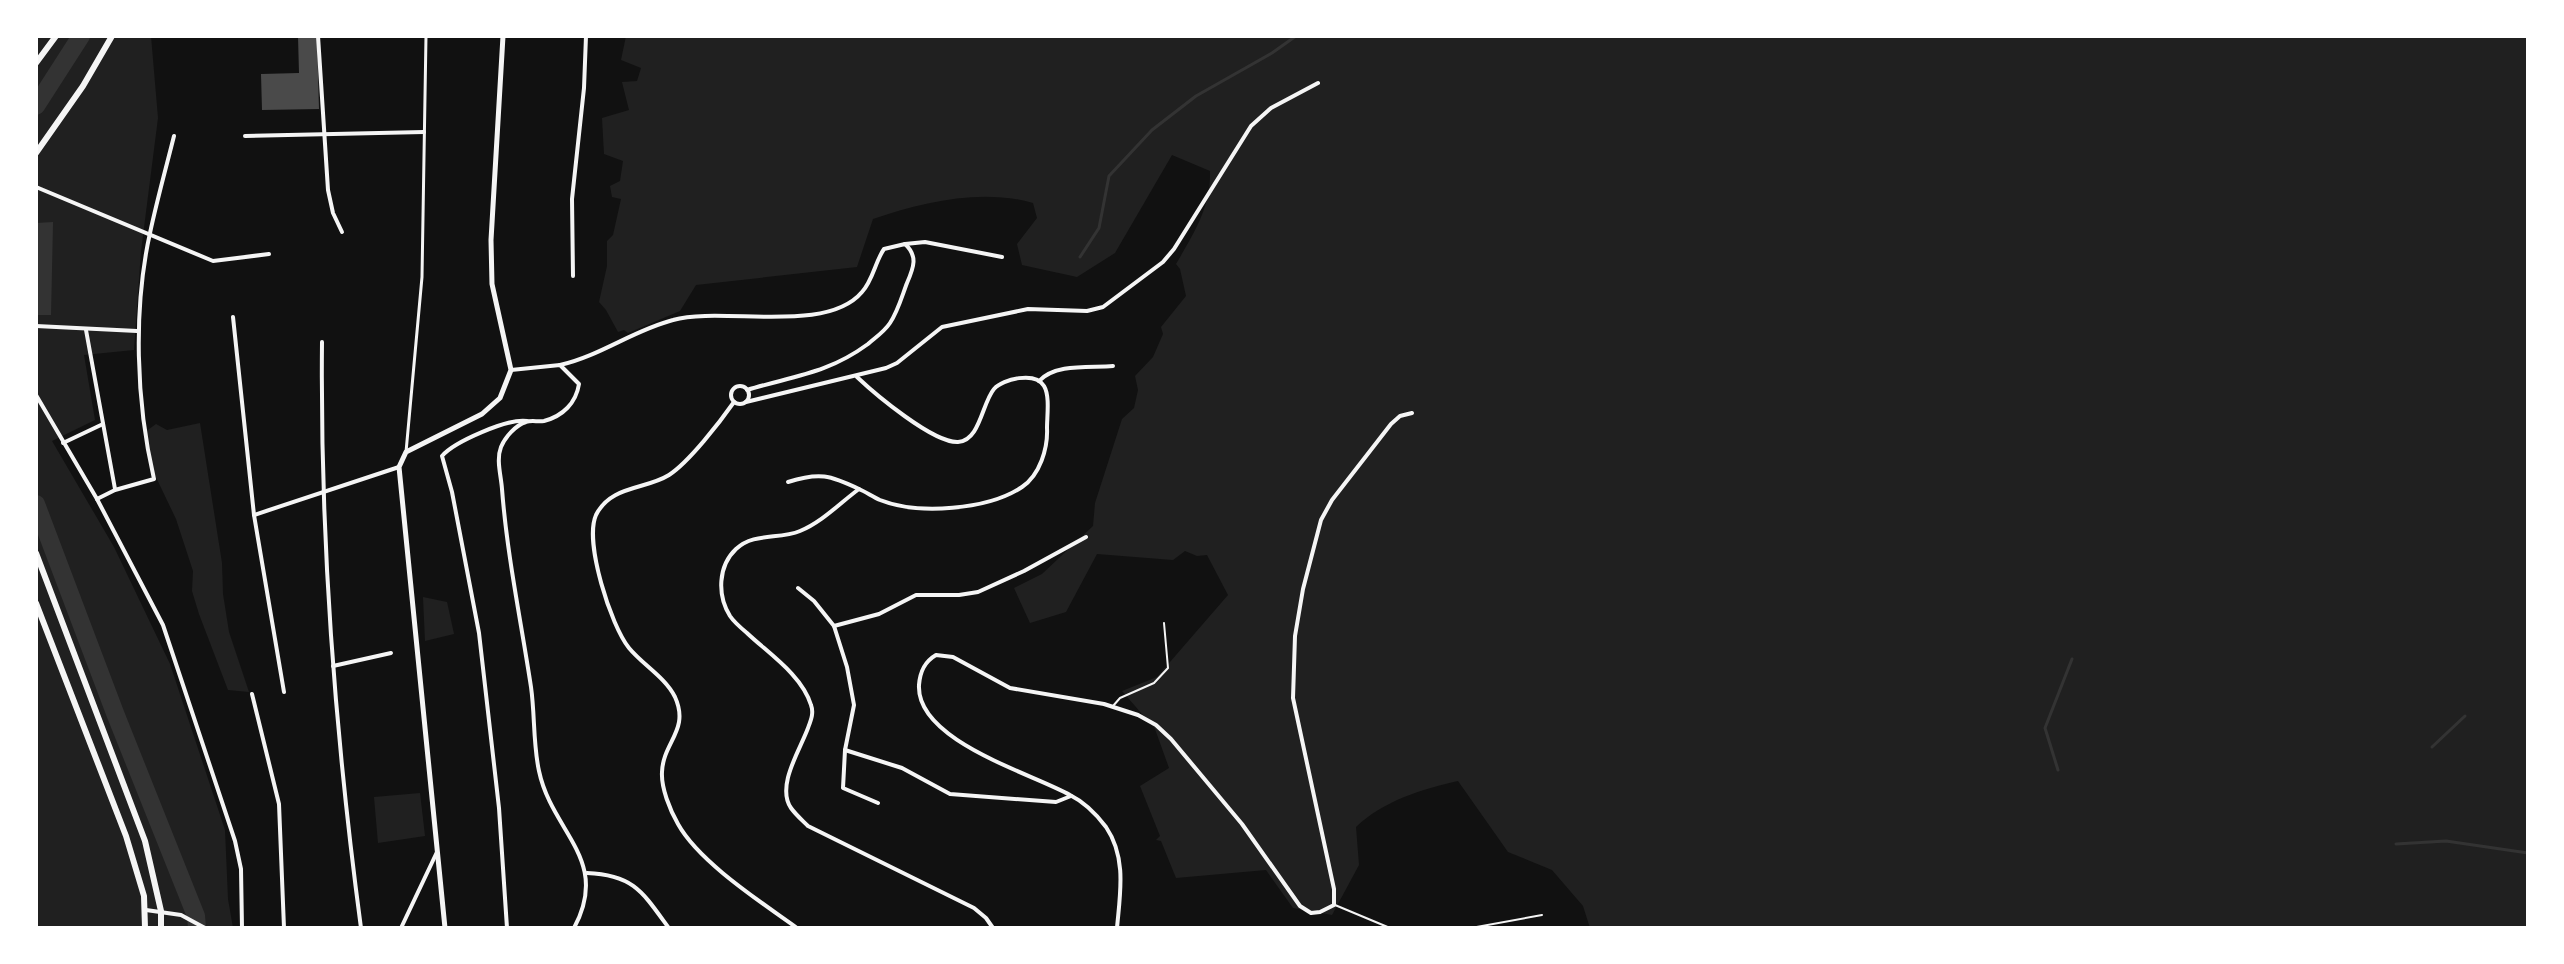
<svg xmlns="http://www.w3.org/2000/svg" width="2564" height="964" font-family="'DejaVu Sans',sans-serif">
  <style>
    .green { fill: #202020 }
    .water { fill: #333 }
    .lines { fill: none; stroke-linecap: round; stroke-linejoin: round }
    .stream { stroke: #333; stroke-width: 3 }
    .river { stroke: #333; stroke-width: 18 }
    .building { fill: #4a4a4a }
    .service { stroke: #f5f5f5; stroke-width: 2 }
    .pedestrian { stroke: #f5f5f5; stroke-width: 3 }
    .minor { stroke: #f5f5f5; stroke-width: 4 }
    .tertiary { stroke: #f5f5f5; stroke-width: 5 }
    .secondary { stroke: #f5f5f5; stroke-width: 6 }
  </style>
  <rect width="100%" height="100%" fill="#111"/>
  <!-- green -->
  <g class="green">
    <polygon points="36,36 151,36 158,118 141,251 134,350 84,355 95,420 52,441 114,547 170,664 225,830 228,899 233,928 36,928"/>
    <path d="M626,36H2528V928H1590L1583,906L1552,870L1508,852L1458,781C1422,789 1383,801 1356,827L1359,865L1332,915L1293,908L1266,870L1176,878L1161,841L1156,840L1160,836L1140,786L1169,768L1155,729L1122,691L1157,677L1228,595L1207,555L1197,556L1185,551L1173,560L1097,554L1066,612L1030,623L1014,588L1042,574L1093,526L1095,503L1122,419L1134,408L1138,390L1135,376L1153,357L1163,334L1161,327L1186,296L1180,269L1176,264C1194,233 1211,207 1210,171L1172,155L1115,253L1077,277L1022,265L1017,244L1037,218L1033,203C982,188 922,202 873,219L857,267L696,285L680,311L628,333L624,330L618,332L606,310L599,302L607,266V241L613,235L621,199L612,197L610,186L620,181L623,161L604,154L602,118L629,110L622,82L637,81L641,68L621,60Z"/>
    <polygon points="200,423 222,563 223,594 229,632 249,692 228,690 199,614 192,591 193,571 176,519 153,471 145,432 156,424 167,430"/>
    <polygon points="423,597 447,602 454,634 425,641"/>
    <polygon points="420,793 425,836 378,843 374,797"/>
  </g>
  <!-- water -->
  <polygon class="water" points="53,222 51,315 36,315 36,223"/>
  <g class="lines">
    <!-- stream -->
    <g class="stream">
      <polyline points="1080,257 1099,228 1109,176 1152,130 1196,96 1272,53 1296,36"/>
      <polyline points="2432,747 2465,716"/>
      <polyline points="2058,770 2045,728 2072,659"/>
      <polyline points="2396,844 2446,841 2528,853"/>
    </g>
    <!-- river -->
    <g class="river">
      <polyline points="36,106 81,36"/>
      <polyline points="36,504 115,713 196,916 197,928"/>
    </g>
  </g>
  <!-- building -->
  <polygon class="building" points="298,36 317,36 319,109 262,110 261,74 299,73"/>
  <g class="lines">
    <!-- service -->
    <g class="service">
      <polyline points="1113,706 1120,698 1154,683 1168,668 1164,623"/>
      <polyline points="1335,905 1390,928"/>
      <polyline points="1471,928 1542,915"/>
    </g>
    <!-- pedestrian -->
    <polyline class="pedestrian" points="406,452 422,277 426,36"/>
    <!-- minor -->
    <g class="minor">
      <polyline points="318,36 328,190 333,213 342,232"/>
      <polyline points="245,136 424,132"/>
      <polyline points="36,187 213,261 269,254"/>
      <polyline points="905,244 925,242 1002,257"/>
      <polyline points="573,276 572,199 584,88 586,36"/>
      <polyline points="233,317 254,515 284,692"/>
      <polyline points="36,326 137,331"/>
      <polyline points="86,330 115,489"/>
      <path d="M322,342C320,538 335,734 361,928"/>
      <path d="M560,365C600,356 634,330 673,320C722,306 826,335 862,292C873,280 875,262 884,249L905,244C918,256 914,267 907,283C902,296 898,311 890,323C884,332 876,337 868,344C827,374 793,376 747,390"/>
      <path d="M511,370L560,365L579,384C576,403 563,416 544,421C538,422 531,420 526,422C516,425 505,437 501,447C496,460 501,475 502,489C507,555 521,621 531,687C535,715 533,744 539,771C552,833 611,859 574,928"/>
      <path d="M857,377C875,394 933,443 958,442C980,441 982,403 994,389C1003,379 1035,371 1044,386C1050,396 1047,416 1047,428C1048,448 1040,475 1022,487C988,510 918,515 880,500C873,497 866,492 859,489C840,503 822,522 800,531C779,540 754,532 736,549C718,566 717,595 730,616C734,622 741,628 747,633C768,653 802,675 811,705C814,713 811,720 808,728C800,750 776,786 791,808C796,815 802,820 808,826L974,908L986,918L993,928"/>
      <path d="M1039,381C1056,363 1090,368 1113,366"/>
      <circle cx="740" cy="395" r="9"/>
      <polyline points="36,395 97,499 163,625 235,841 241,869 242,928"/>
      <path d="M734,402C720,422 689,462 669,475C645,490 611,485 596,515C584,542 611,626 629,648C643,665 665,677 675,697C690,730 663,742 662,772C661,788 670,810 678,824C699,862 761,902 797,928"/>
      <polyline points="746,402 886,368 897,363 942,327 1028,309 1087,311 1103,307 1163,262 1174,249 1251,126 1271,108 1318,83"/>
      <polyline points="63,443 103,424"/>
      <path d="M788,482C819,472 830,475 859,489"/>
      <path d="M97,499L115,490L154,479C136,402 133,310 150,233C157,200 166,168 174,136"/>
      <polyline points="254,515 399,467"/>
      <polyline points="798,588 814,601 834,626 847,667 854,705 845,750 843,788 878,803"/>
      <polyline points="834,626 879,614 916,595 959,595 978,592 1024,571 1086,537"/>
      <polyline points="333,666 391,653"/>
      <polyline points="252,694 279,804 284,928"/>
      <polyline points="845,750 902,768 950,794 1056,802 1071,796"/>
      <path d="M587,873C633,875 642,891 668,927"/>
      <polyline points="146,910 181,915 205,928"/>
      <polyline points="401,928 437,852"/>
      <path d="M507,928L499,808L479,633L452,492L442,456C454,442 508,418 527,421"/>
      <path d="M1117,928C1120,894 1127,858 1106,827C1097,815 1084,802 1070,795C1031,773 916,741 919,685C920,672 924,662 936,655L953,657L1010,688L1104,704L1138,715L1156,725L1171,739L1242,824L1300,906L1311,913L1320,912L1334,905V889L1293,698L1295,636L1303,589L1321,520L1332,500L1391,424L1400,416L1412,413"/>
    </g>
    <!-- tertiary -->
    <polyline class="tertiary" points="445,928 399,467 406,452 482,414 500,398 511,370 492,284 491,240 503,36"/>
    <!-- secondary -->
    <g class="secondary">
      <polyline points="36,63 56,36"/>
      <polyline points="36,153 83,86 112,36"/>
      <polyline points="36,553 145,841 161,911 161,928"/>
      <polyline points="36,603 126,836 144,896 145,928"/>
    </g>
  </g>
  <!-- border -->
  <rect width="2564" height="964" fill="none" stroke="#ffffff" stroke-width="76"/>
</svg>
